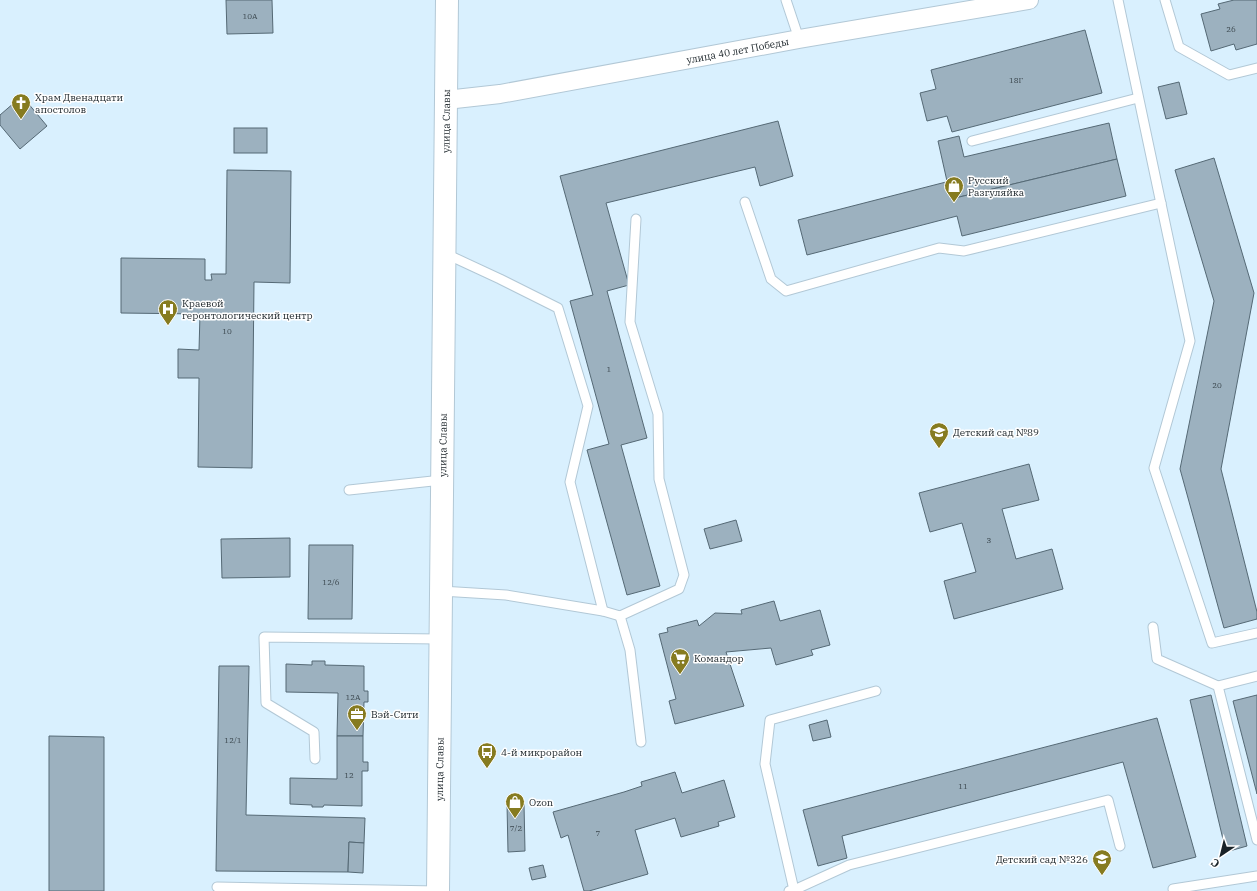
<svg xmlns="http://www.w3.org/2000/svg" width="1257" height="891" font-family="'IBM Plex Serif',serif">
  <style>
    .building { fill: #9cb1bf; stroke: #556975 }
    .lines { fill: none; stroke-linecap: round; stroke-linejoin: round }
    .service-casing { stroke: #b2c8d6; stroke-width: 11 }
    .minor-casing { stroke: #b2c8d6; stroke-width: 20 }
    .secondary-casing { stroke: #b2c8d6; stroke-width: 24 }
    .service { stroke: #fff; stroke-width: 9 }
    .minor { stroke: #fff; stroke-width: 18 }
    .secondary { stroke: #fff; stroke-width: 22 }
    .labels { text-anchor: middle; stroke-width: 3; stroke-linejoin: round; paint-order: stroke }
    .number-label { font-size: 8px; fill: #3a464d }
    .street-label { font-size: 10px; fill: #192227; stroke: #fff }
    .poi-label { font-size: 10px; fill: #192227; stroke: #fff; text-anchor: start }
  </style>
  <rect width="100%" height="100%" fill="#d9f0fe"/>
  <!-- building -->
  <g class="building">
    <polygon points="226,0 272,0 273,33 227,34"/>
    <polygon points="1234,0 1257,0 1257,44 1236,50 1234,44 1211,51 1201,14 1220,9 1218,4"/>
    <polygon points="1085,30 1102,93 952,132 947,116 927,121 920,93 936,89 931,70"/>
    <polygon points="1179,82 1187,114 1166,119 1158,87"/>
    <polygon points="22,96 47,126 20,149 0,125 0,115"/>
    <polygon points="778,121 793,176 760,186 755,167 606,203 629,285 607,291 647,438 621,445 660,586 627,595 587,450 609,444 570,301 593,295 560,176"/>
    <polygon points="1109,123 1117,159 951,199 938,141 959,136 964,157"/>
    <rect x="234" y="128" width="33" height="25"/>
    <polygon points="1214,158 1254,293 1221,469 1257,612 1257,619 1224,628 1180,469 1214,301 1175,170"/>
    <polygon points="1117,159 1126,196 962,236 957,216 807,255 798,220 946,182 951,199"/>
    <polygon points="227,170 291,171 290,283 254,282 252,468 198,467 199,378 178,378 178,349 199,350 200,314 121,313 121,258 205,259 205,280 212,280 211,274 226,274"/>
    <polygon points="1029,464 1039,500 1002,509 1016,559 1052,549 1063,589 954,619 944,581 976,572 962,523 930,532 919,493"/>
    <polygon points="736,520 742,541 710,549 704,529"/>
    <polygon points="290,538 290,577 222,578 221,539"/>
    <polygon points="309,545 353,545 352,619 308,619"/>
    <polygon points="774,601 780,621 820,610 830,645 811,650 813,655 776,665 771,648 726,652 744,706 675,724 669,701 676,699 659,634 668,632 667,628 697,620 699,626 715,613 742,614 741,610"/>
    <polygon points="312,661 325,661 325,665 364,666 364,691 368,691 368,702 364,702 363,736 337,736 338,693 286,692 286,664 312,665"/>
    <polygon points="219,666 249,666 246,815 365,818 364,843 349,842 348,872 216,871"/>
    <polygon points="1211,695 1247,846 1226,852 1190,700"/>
    <polygon points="1257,695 1257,794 1233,701"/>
    <polygon points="1157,718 1196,857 1153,868 1123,762 842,836 847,858 818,866 803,810"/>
    <polygon points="827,720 831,737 813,741 809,725"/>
    <polygon points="49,736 104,737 104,891 49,891"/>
    <polygon points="337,736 363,736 363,762 368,762 368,771 362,771 362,806 324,805 323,807 312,807 312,805 290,804 290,778 337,779"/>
    <polygon points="675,772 682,793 724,780 735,817 718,822 719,826 681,837 675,818 635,830 648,874 589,891 584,891 568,835 561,838 553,812 624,792 642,786 641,782"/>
    <polygon points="507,804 524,804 525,851 508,852"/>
    <polygon points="349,842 364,843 363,873 348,872"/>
    <polygon points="543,865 546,877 532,880 529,868"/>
  </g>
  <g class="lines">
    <!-- service casing -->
    <g class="service-casing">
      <g id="service">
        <polyline points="786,0 799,39"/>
        <polyline points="1118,0 1190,341 1154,468 1212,643 1257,633"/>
        <polyline points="1165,0 1179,47 1229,75 1257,68"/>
        <polyline points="972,141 1138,98"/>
        <polyline points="745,202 771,279 786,291 939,248 964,251 1161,203"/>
        <polyline points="444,253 500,279 558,308 588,406 570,482 603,611"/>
        <polyline points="349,490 442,480"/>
        <polyline points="441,591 506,595 603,611 620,616 679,589 684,575 659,479 658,414 630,322 636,219"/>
        <polyline points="620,616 630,650 641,742"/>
        <polyline points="1153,627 1157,659 1218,686 1257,676"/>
        <polyline points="1218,686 1257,840"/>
        <polyline points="315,759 314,732 266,703 264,637 440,639"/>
        <polyline points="217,887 438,891"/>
        <polyline points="1173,889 1257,876"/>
        <polyline points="794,890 765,764 770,720 876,691"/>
        <polyline points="789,891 794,890 849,865 1108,800 1120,846"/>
      </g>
    </g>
    <!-- minor casing -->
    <g class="minor-casing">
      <g id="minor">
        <path id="s1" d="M446,100L500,94L799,39L1029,0"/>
      </g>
    </g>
    <!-- secondary casing -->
    <g class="secondary-casing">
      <g id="secondary">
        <path id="s2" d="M438,891L447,0"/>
      </g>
    </g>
    <!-- service -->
    <use href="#service" class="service"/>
    <!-- minor -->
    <use href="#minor" class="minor"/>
    <!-- secondary -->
    <use href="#secondary" class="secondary"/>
  </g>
  <!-- icons -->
  <defs>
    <g id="church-pin" transform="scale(1)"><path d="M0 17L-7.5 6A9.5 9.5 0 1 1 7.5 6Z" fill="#867b20" stroke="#fff"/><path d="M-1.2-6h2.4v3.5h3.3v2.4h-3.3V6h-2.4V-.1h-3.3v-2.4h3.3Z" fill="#fff"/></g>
    <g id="shop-pin" transform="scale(1)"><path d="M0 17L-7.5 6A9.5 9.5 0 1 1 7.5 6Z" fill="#867b20" stroke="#fff"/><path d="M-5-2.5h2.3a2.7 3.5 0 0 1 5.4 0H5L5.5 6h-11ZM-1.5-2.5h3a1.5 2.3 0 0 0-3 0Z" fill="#fff"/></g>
    <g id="hospital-pin" transform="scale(1)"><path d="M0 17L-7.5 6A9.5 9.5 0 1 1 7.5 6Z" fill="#867b20" stroke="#fff"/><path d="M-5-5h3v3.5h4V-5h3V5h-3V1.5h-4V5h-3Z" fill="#fff"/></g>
    <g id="school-pin" transform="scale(1)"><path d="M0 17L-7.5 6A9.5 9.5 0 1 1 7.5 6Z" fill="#867b20" stroke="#fff"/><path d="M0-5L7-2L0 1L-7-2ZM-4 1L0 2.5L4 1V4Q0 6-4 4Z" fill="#fff"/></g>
    <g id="supermarket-pin" transform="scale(1)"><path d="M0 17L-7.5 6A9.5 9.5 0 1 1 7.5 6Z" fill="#867b20" stroke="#fff"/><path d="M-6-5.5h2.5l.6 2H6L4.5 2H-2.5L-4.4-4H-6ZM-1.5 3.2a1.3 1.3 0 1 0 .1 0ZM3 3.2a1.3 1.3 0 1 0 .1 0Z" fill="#fff"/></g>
    <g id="office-pin" transform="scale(1)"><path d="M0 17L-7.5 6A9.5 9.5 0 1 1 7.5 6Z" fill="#867b20" stroke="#fff"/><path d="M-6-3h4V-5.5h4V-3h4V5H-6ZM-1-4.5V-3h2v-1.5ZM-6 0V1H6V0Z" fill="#fff"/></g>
    <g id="bus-pin" transform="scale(1)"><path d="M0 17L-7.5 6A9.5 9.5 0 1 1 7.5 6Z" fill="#867b20" stroke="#fff"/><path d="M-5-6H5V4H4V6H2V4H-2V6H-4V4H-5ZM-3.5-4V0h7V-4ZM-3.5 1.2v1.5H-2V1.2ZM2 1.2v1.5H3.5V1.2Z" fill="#fff"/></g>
  </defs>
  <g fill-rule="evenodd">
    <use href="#church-pin" x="21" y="103"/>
    <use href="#shop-pin" x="954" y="186"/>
    <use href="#hospital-pin" x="168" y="309"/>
    <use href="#school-pin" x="939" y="432"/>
    <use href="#supermarket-pin" x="680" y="658"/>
    <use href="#office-pin" x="357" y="714"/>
    <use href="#bus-pin" x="487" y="752"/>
    <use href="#shop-pin" x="515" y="802"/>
    <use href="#school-pin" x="1102" y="859"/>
  </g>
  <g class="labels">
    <!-- number labels -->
    <g class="number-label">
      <text x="250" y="19">10А</text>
      <text x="1231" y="32">26</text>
      <text x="1016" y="83">18Г</text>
      <text x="227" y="334">10</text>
      <text x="609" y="372">1</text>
      <text x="1217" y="388">20</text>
      <text x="989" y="543">3</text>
      <text x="331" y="585">12/6</text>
      <text x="353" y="700">12А</text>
      <text x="233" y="743">12/1</text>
      <text x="349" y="778">12</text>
      <text x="963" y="789">11</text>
      <text x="516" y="831">7/2</text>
      <text x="598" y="836">7</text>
    </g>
    <!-- street labels -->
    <g class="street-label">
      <text dy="4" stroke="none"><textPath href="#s1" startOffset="296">улица 40 лет Победы</textPath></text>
      <text dy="4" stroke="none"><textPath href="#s2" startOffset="770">улица Славы</textPath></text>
      <text dy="4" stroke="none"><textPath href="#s2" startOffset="446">улица Славы</textPath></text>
      <text dy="4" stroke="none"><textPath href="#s2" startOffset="122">улица Славы</textPath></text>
    </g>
    <!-- poi labels -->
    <g class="poi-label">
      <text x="35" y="101">Храм Двенадцати<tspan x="35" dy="12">апостолов</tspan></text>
      <text x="968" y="184">Русский<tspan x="968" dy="12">Разгуляйка</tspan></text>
      <text x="182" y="307">Краевой<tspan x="182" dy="12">геронтологический центр</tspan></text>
      <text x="953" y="436">Детский сад №89</text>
      <text x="694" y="662">Командор</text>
      <text x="371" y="718">Вэй-Сити</text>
      <text x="501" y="756">4-й микрорайон</text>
      <text x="529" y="806">Ozon</text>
      <text x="1088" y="863" text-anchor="end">Детский сад №326</text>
    </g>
  </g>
  <!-- north arrow -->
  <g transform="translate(1221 855) rotate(215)" stroke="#ffffff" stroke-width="3" paint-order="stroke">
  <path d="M0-3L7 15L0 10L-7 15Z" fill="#192227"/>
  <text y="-6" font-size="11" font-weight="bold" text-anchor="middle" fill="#192227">С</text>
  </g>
</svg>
